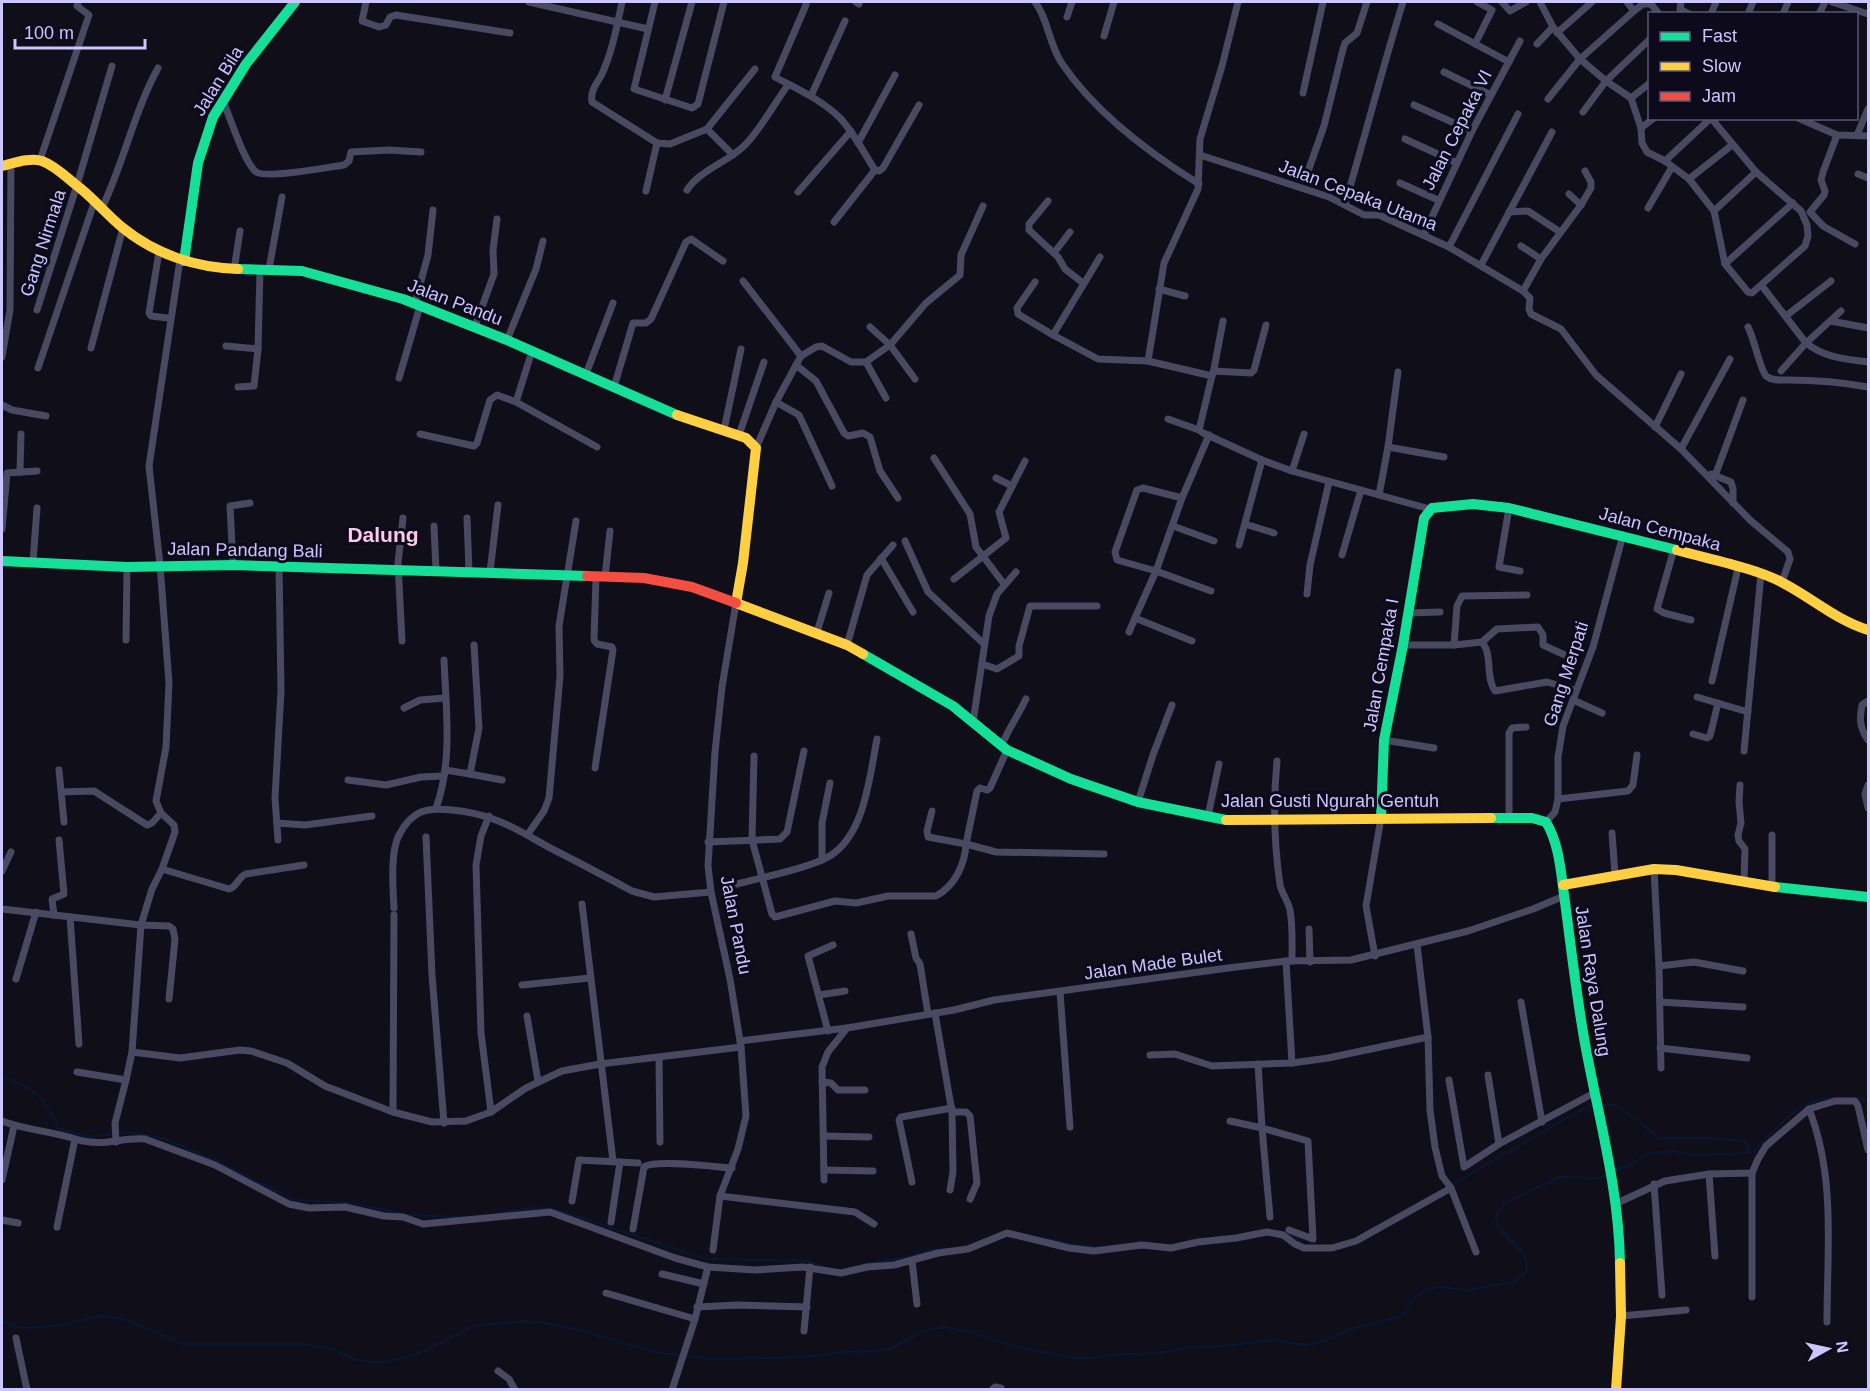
<svg xmlns="http://www.w3.org/2000/svg" width="1870" height="1391" font-family="Helvetica,sans-serif">
  <style>
    .lines { fill: none; stroke-linecap: round; stroke-linejoin: round }
    .stream { stroke: #071836; stroke-width: 2 }
    .street { stroke: #4a4961; stroke-width: 7 }
    .fast { stroke: #16e098; stroke-width: 10 }
    .slow { stroke: #ffcf43; stroke-width: 10 }
    .jam { stroke: #f24e42; stroke-width: 10 }
    .labels { text-anchor: middle; stroke-width: 6; stroke-linejoin: round; paint-order: stroke }
    .street-label { font-size: 18px; fill: #ccc5ff; stroke: #0d0a1c }
    .quarter-label { font-size: 21px; font-weight: bold; fill: #ffc7eb; stroke: #0d0a1c }
  </style>
  <rect width="100%" height="100%" fill="#100e18"/>
  <g class="lines">
    <!-- stream -->
    <g class="stream">
      <path d="M2,1078C32,1084 46,1100 58,1127"/>
      <polyline points="1857,1098 1868,1100"/>
      <polyline points="1600,1105 1614,1105 1641,1123 1659,1138 1713,1138 1744,1141 1748,1145 1748,1153"/>
      <polyline points="56,1128 88,1137 113,1134"/>
      <polyline points="118,1133 128,1132 162,1138 212,1159 295,1200 351,1203 408,1215 462,1217"/>
      <path d="M1614,1171L1633,1163L1647,1154L1671,1151L1694,1155L1748,1153L1756,1150C1777,1128 1799,1098 1833,1098"/>
      <polyline points="1451,1185 1581,1110 1595,1104"/>
      <polyline points="489,1215 525,1209 541,1208 557,1210 707,1259 808,1261 827,1268"/>
      <polyline points="1285,1234 1297,1238 1303,1244"/>
      <polyline points="1045,1239 1085,1246 1101,1247"/>
      <polyline points="864,1264 907,1257 931,1250 946,1249"/>
      <polyline points="2,1321 17,1327 26,1328 64,1325 97,1316 107,1317 123,1319 183,1344 303,1344 332,1349 354,1359 370,1362 387,1362 420,1353 474,1326 523,1321 540,1322 575,1329 658,1353 681,1355"/>
      <path d="M686,1356L711,1359L778,1358L817,1356L841,1352L874,1351L890,1349L919,1333L943,1327L970,1332L1016,1347L1073,1358H1090L1123,1354L1161,1353L1192,1347L1224,1346L1273,1340L1304,1345L1319,1343L1352,1329L1399,1317L1405,1313L1414,1298L1427,1289L1443,1287L1467,1290L1514,1282L1526,1272C1530,1244 1502,1242 1495,1218L1504,1204L1511,1200L1560,1177L1600,1178L1606,1175"/>
    </g>
    <!-- street -->
    <g class="street">
      <polyline points="366,2 362,21 379,27 386,25 390,17 396,15 510,33"/>
      <polyline points="529,2 648,29"/>
      <path d="M622,2C617,26 612,53 601,76C596,84 590,92 592,102L657,143L670,144L707,129"/>
      <polyline points="655,2 634,89 692,108 698,104 724,2"/>
      <polyline points="856,2 859,4"/>
      <path d="M1035,2C1048,18 1049,46 1063,65C1096,113 1149,153 1199,184"/>
      <polyline points="1502,2 1510,11 1526,2"/>
      <polyline points="1540,2 1553,27 1580,59 1606,81 1631,98 1641,128 1642,143 1647,152 1665,161 1689,179 1714,211 1725,264 1748,292 1752,293 1805,246 1808,236 1807,225 1801,211 1756,172 1711,118"/>
      <polyline points="1627,2 1634,11 1643,4 1651,4 1659,14"/>
      <polyline points="1681,2 1680,9 1689,14"/>
      <polyline points="1832,2 1868,14"/>
      <path d="M806,5L775,77C797,89 822,100 840,118C854,133 864,153 875,170L879,171L883,168L919,105"/>
      <polyline points="1711,14 1716,2"/>
      <polyline points="1748,14 1753,2"/>
      <polyline points="1783,14 1788,2"/>
      <polyline points="1819,14 1825,2"/>
      <polyline points="1067,17 1072,2"/>
      <polyline points="1438,24 1509,62"/>
      <polyline points="1557,33 1592,2"/>
      <polyline points="1104,36 1114,2"/>
      <polyline points="1475,44 1492,10 1477,2"/>
      <polyline points="1537,44 1553,27"/>
      <polyline points="1444,72 1491,95"/>
      <polyline points="1303,93 1323,2"/>
      <polyline points="811,96 845,21"/>
      <polyline points="1631,98 1650,83"/>
      <polyline points="1548,99 1580,59 1634,11"/>
      <polyline points="665,100 692,2"/>
      <path d="M223,101C230,117 244,162 256,172C266,179 329,167 344,165L349,161L351,152L389,150L421,152"/>
      <polyline points="1414,105 1472,131"/>
      <polyline points="1583,112 1606,81 1650,39"/>
      <polyline points="1798,118 1837,135 1868,136"/>
      <polyline points="1641,128 1654,118"/>
      <polyline points="707,129 755,69"/>
      <polyline points="707,129 733,155"/>
      <polyline points="1837,135 1823,172 1821,180 1825,191 1824,195 1810,212 1823,226 1855,244"/>
      <polyline points="1857,135 1868,109"/>
      <polyline points="1405,139 1457,163"/>
      <polyline points="858,143 895,75"/>
      <polyline points="1200,155 1329,197 1364,215 1379,215 1449,247 1523,291 1530,298 1529,309 1531,314 1561,329 1596,375 1681,449 1750,520 1788,552 1790,559 1782,582"/>
      <polyline points="40,160 89,15 77,6 78,2"/>
      <polyline points="1665,161 1711,118"/>
      <polyline points="1858,174 1868,178"/>
      <polyline points="1306,177 1324,126 1343,49 1345,43 1357,33 1367,2"/>
      <polyline points="1689,179 1732,145"/>
      <polyline points="1400,183 1438,200"/>
      <path d="M687,190C701,169 727,163 745,145C762,127 774,104 788,85"/>
      <polyline points="646,191 657,143"/>
      <polyline points="798,192 851,131"/>
      <polyline points="1569,194 1581,205"/>
      <polyline points="1048,201 1029,224 1029,230 1058,257 1065,269 1083,283"/>
      <path d="M1345,204C1365,137 1382,69 1403,2"/>
      <path d="M102,208C124,162 134,112 158,68"/>
      <polyline points="1648,208 1672,167"/>
      <polyline points="1714,211 1756,172"/>
      <polyline points="1509,212 1528,211 1560,232"/>
      <polyline points="834,222 875,170"/>
      <polyline points="1424,234 1472,131 1520,41"/>
      <polyline points="1521,246 1541,259"/>
      <polyline points="1449,247 1518,114"/>
      <polyline points="159,252 149,313 151,316 168,318"/>
      <polyline points="1054,253 1070,232"/>
      <polyline points="1100,257 1053,335 1098,359 1148,361 1212,376 1199,430 1203,433 1262,460 1292,471 1430,509"/>
      <polyline points="1725,264 1793,203"/>
      <polyline points="1481,265 1552,132"/>
      <polyline points="269,269 282,197"/>
      <polyline points="234,270 240,231"/>
      <polyline points="743,281 801,356"/>
      <polyline points="1035,282 1017,308 1018,314 1053,335"/>
      <path d="M1762,286L1806,343C1825,358 1846,359 1868,362"/>
      <polyline points="1159,289 1185,296"/>
      <polyline points="1523,291 1541,259 1581,205 1591,188 1591,182 1585,171"/>
      <polyline points="415,303 428,255 433,210"/>
      <polyline points="37,310 77,185 112,66"/>
      <polyline points="1786,316 1831,281"/>
      <polyline points="1831,321 1868,328"/>
      <polyline points="475,326 494,274 493,250 497,219"/>
      <polyline points="870,327 890,345 915,379"/>
      <path d="M1748,327C1754,338 1760,369 1766,376C1772,381 1781,380 1788,380C1816,380 1841,382 1868,387"/>
      <polyline points="507,340 536,269 543,241"/>
      <polyline points="226,346 258,349"/>
      <polyline points="91,348 123,228"/>
      <polyline points="2,357 10,310 11,163"/>
      <polyline points="1148,361 1164,263 1198,189 1200,139 1222,66 1238,2"/>
      <polyline points="866,362 886,398"/>
      <polyline points="796,365 816,381 844,433 848,436 863,433 870,437 880,471 898,498"/>
      <polyline points="38,368 95,200"/>
      <polyline points="1214,371 1251,373 1254,370 1266,325"/>
      <polyline points="1781,371 1806,343 1841,311"/>
      <polyline points="586,374 613,303"/>
      <polyline points="1213,374 1223,321"/>
      <polyline points="399,378 420,306"/>
      <polyline points="238,387 254,386 258,349 260,270"/>
      <polyline points="614,387 633,323 646,323 651,319 686,242 691,239 723,261"/>
      <polyline points="516,402 532,351"/>
      <polyline points="776,402 799,415 832,486"/>
      <polyline points="2,405 12,410 46,416"/>
      <polyline points="1168,419 1199,430"/>
      <polyline points="1655,427 1681,374"/>
      <polyline points="724,430 741,349"/>
      <polyline points="420,434 474,446 477,443 490,400 497,395 516,402 597,447"/>
      <polyline points="739,435 764,362"/>
      <polyline points="1388,447 1444,457"/>
      <polyline points="756,448 776,402 801,356 816,347 822,346 851,362 866,362 890,345 926,303 960,275 961,255 983,206"/>
      <polyline points="1681,449 1730,359"/>
      <polyline points="934,458 970,514 976,547 1004,584"/>
      <polyline points="1292,471 1304,434"/>
      <polyline points="20,472 21,434"/>
      <polyline points="1711,474 1731,482 1733,489 1733,503"/>
      <polyline points="1715,476 1743,400"/>
      <polyline points="996,478 1012,486"/>
      <polyline points="1379,495 1388,447 1398,372"/>
      <polyline points="1182,498 1143,488 1137,490 1115,552 1117,560 1156,571 1182,498 1209,435"/>
      <polyline points="1509,508 1499,567 1520,571"/>
      <polyline points="467,518 469,572"/>
      <polyline points="1245,524 1274,533"/>
      <polyline points="434,526 436,570"/>
      <polyline points="1173,526 1214,541"/>
      <polyline points="2,529 7,473 37,471"/>
      <polyline points="905,541 928,592 983,643"/>
      <polyline points="1239,545 1262,460"/>
      <polyline points="1674,549 1657,609 1664,613 1691,620"/>
      <polyline points="1342,555 1361,490"/>
      <polyline points="881,558 913,612"/>
      <polyline points="33,562 37,508"/>
      <polyline points="233,565 230,506 250,503"/>
      <polyline points="490,572 498,505"/>
      <polyline points="605,577 610,531"/>
      <polyline points="954,579 1006,538 999,512 1025,461"/>
      <polyline points="1307,594 1310,565 1329,482"/>
      <polyline points="1408,613 1440,612"/>
      <polyline points="817,632 829,593"/>
      <polyline points="1129,632 1135,618"/>
      <polyline points="126,640 127,567"/>
      <polyline points="402,641 398,563 403,518"/>
      <polyline points="1192,641 1135,618 1156,571 1211,591"/>
      <polyline points="1482,642 1497,629 1538,627 1543,635 1543,645 1567,656"/>
      <polyline points="847,645 867,575 893,545"/>
      <path d="M1403,645H1454L1482,642C1493,655 1485,677 1495,691L1547,682L1575,690"/>
      <polyline points="1454,645 1457,606 1462,596 1527,595"/>
      <polyline points="982,664 997,669 1019,656 1019,646 1030,606 1097,606"/>
      <polyline points="1712,681 1738,568"/>
      <polyline points="1697,697 1748,712"/>
      <polyline points="1573,700 1602,713"/>
      <path d="M1868,701L1862,705C1859,720 1860,728 1868,740"/>
      <polyline points="404,708 420,700 445,698"/>
      <polyline points="973,722 989,616 997,594 1016,572"/>
      <polyline points="1693,734 1707,738 1710,736 1718,703"/>
      <polyline points="1384,740 1434,748"/>
      <path d="M1001,746C1009,729 1018,715 1026,699"/>
      <polyline points="1007,750 990,788 987,790 980,788 977,791 966,844 996,852 1104,854"/>
      <polyline points="1744,751 1761,574"/>
      <path d="M754,756L752,840L772,914L775,917L835,901L856,903L888,896H936C955,886 965,864 966,844L928,837L927,831L932,811"/>
      <path d="M1277,761C1273,802 1274,843 1280,885C1282,894 1288,901 1290,910C1293,927 1292,944 1292,961"/>
      <polyline points="595,768 613,650 612,647 597,644 594,640 596,577"/>
      <polyline points="59,770 64,822"/>
      <polyline points="445,770 470,774 479,728 474,645"/>
      <polyline points="470,774 502,780"/>
      <polyline points="348,780 386,785 421,777 444,776"/>
      <polyline points="1740,785 1739,802 1741,823 1738,835 1739,841 1745,849 1744,881"/>
      <polyline points="1868,785 1865,794 1868,808"/>
      <polyline points="62,792 94,791 147,825 152,823 161,813"/>
      <polyline points="1558,799 1628,791 1633,785 1637,755"/>
      <polyline points="1138,802 1153,755 1172,705"/>
      <path d="M436,808C453,762 446,708 444,660"/>
      <polyline points="489,816 481,836 476,865 481,1033 491,1112"/>
      <polyline points="1208,816 1219,764"/>
      <polyline points="1509,818 1509,733 1512,728 1526,727"/>
      <polyline points="1546,822 1555,812 1558,799 1558,757 1563,726 1593,647 1623,535"/>
      <polyline points="277,823 305,825 372,816"/>
      <polyline points="1612,833 1615,875"/>
      <polyline points="528,834 544,811 549,798 560,676 559,626 576,521"/>
      <polyline points="426,837 432,975 444,1123"/>
      <polyline points="278,840 275,798 281,691 279,566"/>
      <polyline points="708,842 780,839 787,832 804,751"/>
      <polyline points="822,860 822,823 830,783"/>
      <path d="M162,869L229,889C237,887 238,877 246,874L304,865"/>
      <polyline points="1654,869 1659,966 1661,1068"/>
      <polyline points="2,871 11,852"/>
      <path d="M737,884C763,877 797,871 822,860C865,842 869,778 877,739"/>
      <polyline points="1772,887 1772,835"/>
      <polyline points="582,904 613,1161"/>
      <path d="M394,908C393,888 390,852 399,835C412,810 427,807 452,810C496,814 517,830 554,850C580,863 606,877 632,891L654,897L711,892"/>
      <polyline points="2,909 141,925 169,926 173,929 175,939 169,999"/>
      <polyline points="54,915 52,899 64,894 59,840"/>
      <polyline points="394,915 393,1112 432,1122 466,1121 491,1112 526,1088 562,1071 600,1064 741,1047"/>
      <polyline points="70,917 79,1044"/>
      <polyline points="1309,929 1310,962"/>
      <polyline points="911,934 916,958 920,964 928,1014"/>
      <polyline points="1417,945 1428,1037 1430,1110 1435,1147 1442,1176 1451,1188 1476,1252"/>
      <polyline points="1375,956 1366,906 1381,818"/>
      <polyline points="1286,961 1292,1063"/>
      <polyline points="1659,966 1694,962 1743,971"/>
      <polyline points="16,979 36,912"/>
      <polyline points="522,985 590,978"/>
      <polyline points="1060,992 1070,1127"/>
      <polyline points="819,995 845,991"/>
      <polyline points="1521,1002 1542,1122"/>
      <polyline points="1660,1002 1743,1007"/>
      <polyline points="935,1013 952,1112 953,1172 950,1190"/>
      <polyline points="527,1016 538,1081"/>
      <polyline points="828,1031 808,956 833,945"/>
      <polyline points="740,1041 847,1028 954,1010 994,1000 1228,968 1286,961 1351,960 1468,931 1533,909 1564,896"/>
      <polyline points="1660,1048 1747,1058"/>
      <polyline points="132,1052 180,1058 240,1050 251,1051 287,1063 325,1086 393,1112"/>
      <polyline points="1150,1055 1175,1054 1212,1066 1292,1063 1328,1058 1428,1037"/>
      <polyline points="659,1058 660,1142"/>
      <polyline points="1258,1064 1262,1128 1308,1141 1313,1239 1289,1230"/>
      <polyline points="77,1072 126,1080 132,1052 141,925 152,889 162,869 175,832 174,825 161,813 156,801 166,747 169,683 160,565 149,466 180,260"/>
      <polyline points="1488,1075 1499,1144"/>
      <polyline points="1449,1080 1464,1167 1499,1144 1594,1093"/>
      <polyline points="822,1082 831,1083 838,1090 865,1090"/>
      <path d="M1809,1109C1836,1178 1827,1250 1827,1322"/>
      <polyline points="952,1112 966,1112 970,1116 977,1183 970,1199"/>
      <path d="M2,1121C25,1130 51,1131 75,1139L57,1227"/>
      <polyline points="1230,1121 1262,1128 1270,1217"/>
      <polyline points="824,1136 869,1137"/>
      <path d="M75,1139C103,1148 120,1137 145,1139L215,1165L289,1204L309,1208L345,1207L384,1216L403,1217L423,1224L550,1212L675,1258L708,1267L755,1270L803,1267L841,1273L867,1267L894,1265L938,1253L968,1249L1007,1233L1069,1248L1094,1251L1142,1245L1171,1248L1198,1242L1236,1238L1267,1232L1283,1235L1295,1244L1304,1248H1332L1356,1241L1451,1188"/>
      <polyline points="116,1142 115,1123 126,1080"/>
      <polyline points="824,1170 873,1171"/>
      <polyline points="1709,1174 1715,1256"/>
      <polyline points="2,1180 14,1126"/>
      <polyline points="824,1180 822,1067 828,1052 847,1028"/>
      <polyline points="912,1182 899,1120 901,1117 952,1108"/>
      <polyline points="1654,1184 1662,1295"/>
      <polyline points="720,1196 855,1212 874,1224"/>
      <polyline points="572,1201 579,1160 638,1163"/>
      <polyline points="1615,1204 1665,1181 1709,1174 1752,1173"/>
      <polyline points="2,1220 18,1223"/>
      <polyline points="611,1222 620,1162"/>
      <path d="M633,1229L644,1167C654,1159 715,1167 732,1168"/>
      <polyline points="713,1250 720,1196 738,1149 746,1116 741,1047 730,979 711,892 708,866 715,752 722,687 736,603"/>
      <polyline points="912,1261 917,1304"/>
      <polyline points="662,1274 704,1284"/>
      <polyline points="606,1293 695,1319"/>
      <polyline points="1752,1297 1752,1173 1758,1159 1766,1146 1809,1109 1835,1101 1855,1101 1858,1106 1868,1150"/>
      <polyline points="697,1307 738,1305 807,1307"/>
      <polyline points="1621,1316 1686,1310"/>
      <polyline points="804,1331 810,1267"/>
      <polyline points="16,1338 27,1390"/>
      <polyline points="498,1371 509,1379 515,1390"/>
      <polyline points="672,1390 695,1319 708,1267"/>
      <polyline points="992,1390 995,1387 1001,1388"/>
    </g>
    <!-- fast -->
    <g class="fast">
      <polyline points="184,261 198,163 213,117 246,64 295,2"/>
      <polyline points="238,269 302,271 403,299 507,340 677,415"/>
      <polyline points="2,561 127,567 233,565 587,576"/>
      <polyline points="863,654 953,706 1007,750 1071,779 1138,802 1226,820"/>
      <polyline points="1381,818 1384,740 1403,645 1424,518 1432,508 1473,504 1509,508 1677,550"/>
      <path d="M1491,818H1532L1546,822C1560,845 1561,875 1565,902C1571,947 1576,992 1584,1038C1597,1112 1619,1187 1620,1263"/>
      <polyline points="1775,887 1868,897"/>
    </g>
    <!-- slow -->
    <g class="slow">
      <path d="M2,166C14,163 31,157 42,161C56,166 68,179 80,188C95,200 108,216 123,228C155,254 196,268 238,269"/>
      <polyline points="677,415 746,438 756,448 743,563 736,603 847,645 863,654"/>
      <path d="M1677,550C1708,559 1756,568 1783,583C1812,598 1836,620 1868,630"/>
      <polyline points="1226,820 1491,818"/>
      <polyline points="1563,885 1654,869 1676,870 1775,887"/>
      <polyline points="1616,1390 1621,1316 1620,1263"/>
    </g>
    <!-- jam -->
    <polyline class="jam" points="587,576 644,578 692,587 736,603"/>
  </g>
  <g class="labels">
    <!-- street labels -->
    <g class="street-label">
      <text transform="translate(218 81) rotate(-58)" y="6">Jalan Bila</text>
      <text transform="translate(1457 130) rotate(-63)" y="6">Jalan Cepaka VI</text>
      <text transform="translate(1358 195) rotate(21)" y="6">Jalan Cepaka Utama</text>
      <text transform="translate(43 243) rotate(-72)" y="6">Gang Nirmala</text>
      <text transform="translate(455 302) rotate(21)" y="6">Jalan Pandu</text>
      <text transform="translate(1660 529) rotate(15)" y="6">Jalan Cempaka</text>
      <text transform="translate(245 550) rotate(1)" y="6">Jalan Pandang Bali</text>
      <text transform="translate(1381 665) rotate(-80)" y="6">Jalan Cempaka I</text>
      <text transform="translate(1566 674) rotate(-72)" y="6">Gang Merpati</text>
      <text x="1330" y="807">Jalan Gusti Ngurah Gentuh</text>
      <text transform="translate(736 925) rotate(79)" y="6">Jalan Pandu</text>
      <text transform="translate(1153 964) rotate(-8)" y="6">Jalan Made Bulet</text>
      <text transform="translate(1593 981) rotate(81)" y="6">Jalan Raya Dalung</text>
    </g>
    <!-- quarter labels -->
    <g class="quarter-label">
      <text x="383" y="542">Dalung</text>
    </g>
  </g>
  <!-- border -->
  <rect width="1870" height="1391" fill="none" stroke="#ccc5ff" stroke-width="6"/>
  <!-- legend -->
  <rect x="1648" y="12" width="210" height="108" fill="#0d0a1c" stroke="#595577" stroke-width="1.5"/>
  <rect x="1660" y="32" width="30" height="9" fill="#16e098" stroke="#595577" stroke-width="1.5"/>
  <text x="1702" y="42" font-size="18" fill="#ccc5ff">Fast</text>
  <rect x="1660" y="62" width="30" height="9" fill="#ffcf43" stroke="#595577" stroke-width="1.5"/>
  <text x="1702" y="72" font-size="18" fill="#ccc5ff">Slow</text>
  <rect x="1660" y="92" width="30" height="9" fill="#f24e42" stroke="#595577" stroke-width="1.5"/>
  <text x="1702" y="102" font-size="18" fill="#ccc5ff">Jam</text>
  <!-- north arrow -->
  <g transform="translate(1828 1349) rotate(82)" stroke="#0d0a1c" stroke-width="4.5" paint-order="stroke">
  <path d="M0-4.5L10 22L0 15L-10 22Z" fill="#ccc5ff"/>
  <text y="-9" font-size="16" font-weight="bold" text-anchor="middle" fill="#ccc5ff">N</text>
  </g>
  <!-- scale -->
  <path d="M15 39v9h130v-9" fill="none" stroke="#ccc5ff" stroke-width="3"/>
  <text x="24" y="39" font-size="18" fill="#ccc5ff" stroke="#0d0a1c" stroke-width="4.5" paint-order="stroke">100 m</text>
</svg>
